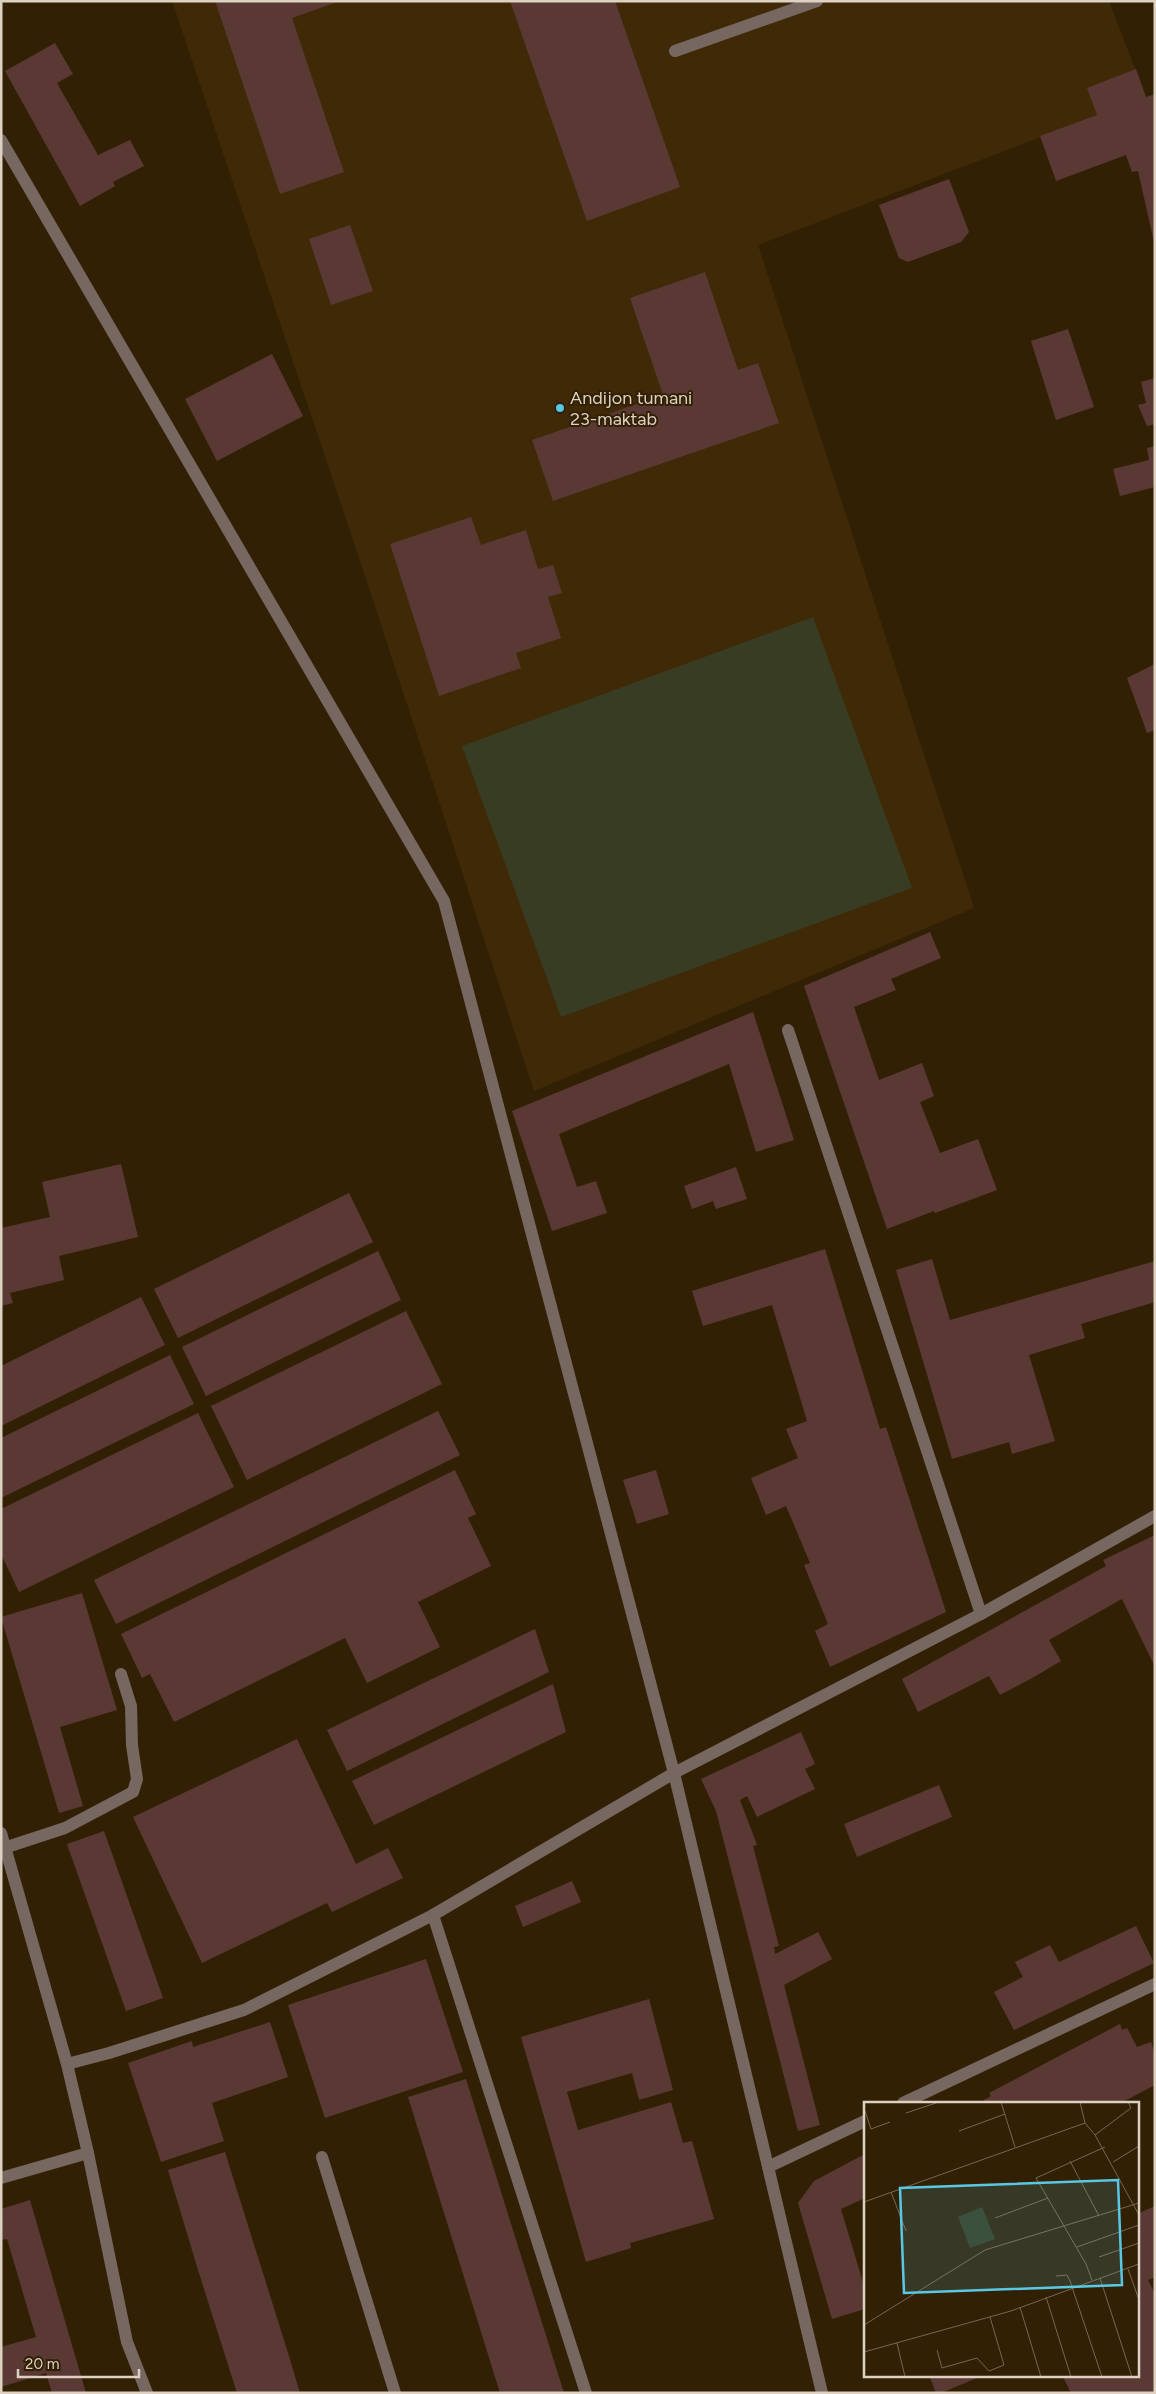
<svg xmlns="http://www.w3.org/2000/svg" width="1156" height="2394" font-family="Figtree,sans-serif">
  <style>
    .built { fill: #402906 }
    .park { fill: #373c22 }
    .building { fill: #5a3935 }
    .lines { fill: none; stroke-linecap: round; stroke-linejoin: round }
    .minor { stroke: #766760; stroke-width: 12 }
    .poi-dot { fill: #59c8e4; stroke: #322005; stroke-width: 2 }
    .labels { text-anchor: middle; stroke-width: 4; stroke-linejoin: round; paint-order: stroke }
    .poi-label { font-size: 18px; fill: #ddd1c2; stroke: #322005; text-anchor: start }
    .inset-road { fill: none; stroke: #766751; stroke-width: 1 }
    .view { fill: #59c8e4; fill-opacity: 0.15; stroke: #59c8e4; stroke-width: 2.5 }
    .inset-edge { fill: none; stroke: #ddd1c2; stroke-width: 2.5 }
  </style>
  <rect width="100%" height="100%" fill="#322005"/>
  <!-- built -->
  <polygon class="built" points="172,1 1109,1 1146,97 758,245 974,908 534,1091 363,570"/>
  <!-- park -->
  <polygon class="park" points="813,617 912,888 561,1017 462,746"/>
  <!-- building -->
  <g class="building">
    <polygon points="215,1 340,1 292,18 344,172 280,194"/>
    <polygon points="510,1 615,1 680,187 587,221"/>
    <polygon points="55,43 73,74 57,83 98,155 130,140 144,166 113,182 115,186 80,206 5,71"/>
    <polygon points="1136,69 1146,97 1155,94 1154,242 1138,171 1132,172 1126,155 1056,181 1040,136 1097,115 1087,88"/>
    <polygon points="949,179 969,232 961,242 908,262 899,258 879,205"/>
    <polygon points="350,225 373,291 331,305 309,239"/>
    <polygon points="705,272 738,370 758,363 779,423 553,501 532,440 663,395 630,298"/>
    <polygon points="1068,329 1094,407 1056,420 1031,341"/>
    <polygon points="272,354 303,416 217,461 185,399"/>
    <polygon points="1155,378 1155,424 1147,426 1138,405 1146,403 1141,382"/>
    <polygon points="1155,446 1155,487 1120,496 1113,469 1149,460 1147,448"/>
    <polygon points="471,517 481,545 526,530 538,569 553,565 562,593 548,597 561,638 516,653 521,668 439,696 390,544"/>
    <polygon points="1155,664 1155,730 1147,733 1127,678"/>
    <polygon points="930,932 941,958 891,979 896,990 854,1007 879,1080 922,1063 934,1096 920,1102 940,1153 978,1139 997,1190 935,1213 934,1211 887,1229 804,986"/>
    <polygon points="753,1012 794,1140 756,1152 729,1064 559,1134 577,1187 596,1181 607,1213 552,1231 512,1111"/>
    <polygon points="121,1164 138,1237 59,1256 64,1280 10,1293 13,1303 1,1306 1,1228 50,1217 42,1182"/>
    <polygon points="736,1167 747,1199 716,1209 713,1201 692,1209 684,1186"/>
    <polygon points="349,1193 373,1242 178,1338 154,1289"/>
    <polygon points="825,1249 880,1429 886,1427 946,1612 830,1667 815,1631 828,1624 804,1565 810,1563 786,1506 766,1515 751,1478 798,1458 786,1429 807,1421 772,1305 703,1326 692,1291"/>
    <polygon points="378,1251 401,1300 206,1396 182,1347"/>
    <polygon points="932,1259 950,1320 1155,1261 1155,1302 1081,1324 1085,1338 1029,1355 1055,1441 1012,1454 1009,1442 952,1459 896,1270"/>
    <polygon points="141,1297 165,1345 1,1426 1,1366"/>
    <polygon points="406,1311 442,1384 247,1480 211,1406"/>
    <polygon points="170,1355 194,1404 1,1498 1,1438"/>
    <polygon points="438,1411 460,1455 116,1624 94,1580"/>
    <polygon points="198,1413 234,1487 19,1592 1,1554 1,1509"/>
    <polygon points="455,1470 476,1514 468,1518 491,1566 418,1602 440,1647 367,1683 345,1638 174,1722 150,1674 142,1678 121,1634"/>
    <polygon points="656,1470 669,1514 637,1524 623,1480"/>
    <polygon points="1155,1535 1155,1667 1122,1599 1049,1640 1061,1661 1034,1677 1000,1695 989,1676 918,1712 902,1679 1106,1566 1103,1560"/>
    <polygon points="82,1593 117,1710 60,1727 83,1806 59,1813 1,1617"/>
    <polygon points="535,1629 549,1672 347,1771 327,1730"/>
    <polygon points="553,1684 566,1732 374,1825 352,1781"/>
    <polygon points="801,1732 815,1764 805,1769 815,1789 757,1817 747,1796 740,1800 757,1845 753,1846 779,1946 774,1947 775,1954 818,1932 832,1959 784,1985 820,2125 798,2131 716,1811 701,1779"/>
    <polygon points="297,1739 356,1864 388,1848 403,1878 332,1912 327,1903 202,1963 133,1817"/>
    <polygon points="939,1785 952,1817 857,1857 844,1824"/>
    <polygon points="104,1831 163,1998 126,2011 67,1844"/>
    <polygon points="572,1881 581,1902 523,1927 515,1906"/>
    <polygon points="1136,1926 1154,1963 1014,2030 994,1992 1023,1977 1015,1962 1050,1945 1059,1962"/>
    <polygon points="426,1959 463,2072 325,2118 288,2005"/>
    <polygon points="649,1999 673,2090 639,2100 632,2073 567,2092 578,2130 671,2102 683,2143 692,2141 714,2219 630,2243 631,2248 586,2262 521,2037"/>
    <polygon points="270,2022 288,2077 212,2103 224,2141 161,2162 128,2063 192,2041 193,2047"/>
    <polygon points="1120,2024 1122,2030 1127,2028 1137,2047 1151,2042 1155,2054 1155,2085 1121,2103 979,2103 991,2096 989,2093"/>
    <polygon points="466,2079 497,2179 564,2393 500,2393 408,2097"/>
    <polygon points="225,2152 288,2353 300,2393 237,2393 198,2270 168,2170"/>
    <polygon points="865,2154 865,2198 841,2209 865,2289 865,2309 832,2319 798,2203 814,2181"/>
    <polygon points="30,2200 67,2328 86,2393 52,2393 46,2373 1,2387 1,2347 36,2337 7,2239 1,2240 1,2209"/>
    <polygon points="1155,2206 1155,2277 1148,2280 1155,2294 1155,2393 1071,2393 1062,2375 1137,2375 1137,2214"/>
    <polygon points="929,2375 984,2375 941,2393 936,2393"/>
  </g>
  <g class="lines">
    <!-- minor -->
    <g class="minor">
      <polyline points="675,51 817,1"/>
      <polyline points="1,140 444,901 674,1773 822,2393"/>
      <polyline points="788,1030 981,1614"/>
      <polyline points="1,1833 67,2064 88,2153 127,2342 147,2393"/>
      <polyline points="1,1849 65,1828 133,1792 137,1779 132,1745 131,1706 121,1674"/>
      <polyline points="433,1915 586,2393"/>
      <polyline points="67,2064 109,2053 244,2010 433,1915 674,1773 981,1614 1155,1516"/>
      <polyline points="903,2103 1155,1984"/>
      <polyline points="322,2157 395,2393"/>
      <polyline points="768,2167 865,2121"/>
      <polyline points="1,2178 88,2153"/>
    </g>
  </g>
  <!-- markers -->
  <circle class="poi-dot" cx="560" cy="408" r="5"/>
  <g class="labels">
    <!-- poi labels -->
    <g class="poi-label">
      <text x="570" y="404">Andijon tumani<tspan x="570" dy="21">23-maktab</tspan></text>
    </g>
  </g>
  <!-- overview -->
  <g transform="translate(864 2102)">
    <rect width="275" height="275" fill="#322005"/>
    <path d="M118,105L131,137L106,146L94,115Z" fill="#373c22"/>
    <path class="inset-road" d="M137,0L151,45M216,0L221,21M264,0L267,6L231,33L275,113M1,9L7,27L26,20M42,11L75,0M95,29L141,12M206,59L235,114M249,60L275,44M27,90L42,129M0,100L221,21L231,33M131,116L184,96M213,145L275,123M235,155L275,141M264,167L275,198M192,174L203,173L206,179L238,275M236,176L268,275M228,178L222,162L172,76L241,45M182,195L207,275M156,205L177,275M0,223L121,148L275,101M33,241L41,275M73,248L78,266L113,256L125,269L140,263L126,215M0,250L147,209L275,162"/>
    <path class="view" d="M254,78L258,183L40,191L36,86Z"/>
    <rect width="275" height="275" class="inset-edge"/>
  </g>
  <!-- border -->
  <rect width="1156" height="2394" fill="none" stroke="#ddd1c2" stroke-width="5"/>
  <!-- scale -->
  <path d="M18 2369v8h121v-8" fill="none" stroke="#ddd1c2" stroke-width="2.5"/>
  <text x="25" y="2369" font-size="15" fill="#ddd1c2" stroke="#322005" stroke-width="4" paint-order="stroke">20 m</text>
</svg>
